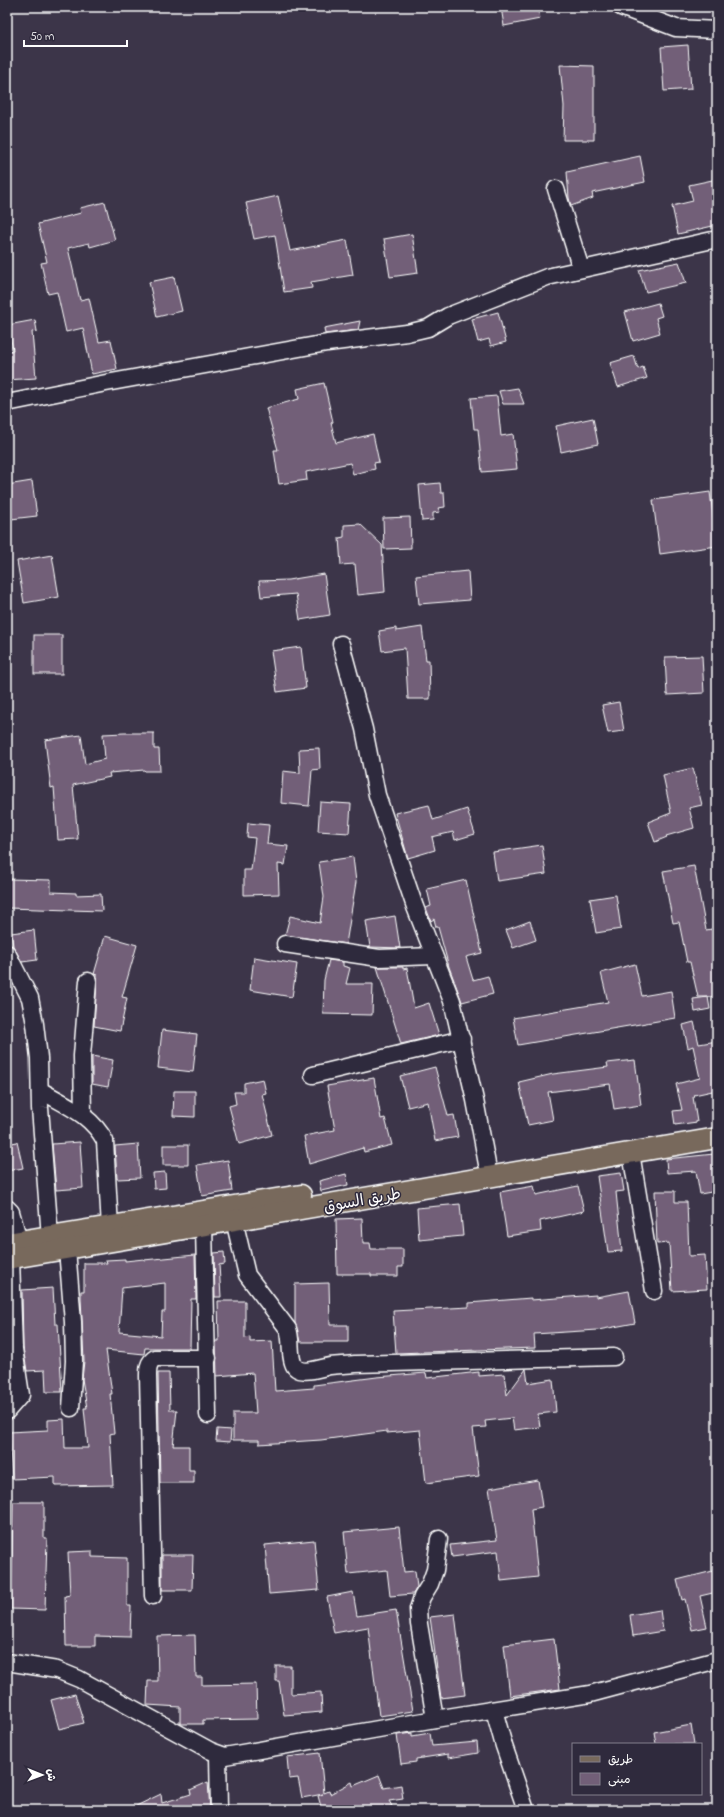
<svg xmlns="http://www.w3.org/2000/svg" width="724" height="1817" font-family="'Indie Flower','Playpen Sans Arabic',sans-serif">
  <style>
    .building { fill: #725f78; stroke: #fff; fill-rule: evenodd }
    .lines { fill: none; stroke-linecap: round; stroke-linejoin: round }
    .minor-casing { stroke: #fff; stroke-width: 19 }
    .major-casing { stroke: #fff; stroke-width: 23 }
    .minor { stroke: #2f2a3d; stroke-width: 16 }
    .major { stroke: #78695c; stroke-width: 20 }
    .labels { text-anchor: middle; stroke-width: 3; stroke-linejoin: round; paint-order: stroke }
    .street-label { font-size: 16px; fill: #fff; stroke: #2f2a3d }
  </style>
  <rect width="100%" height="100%" fill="#3c3549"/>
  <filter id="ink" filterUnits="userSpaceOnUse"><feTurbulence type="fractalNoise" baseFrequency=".025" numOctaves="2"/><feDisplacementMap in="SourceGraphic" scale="8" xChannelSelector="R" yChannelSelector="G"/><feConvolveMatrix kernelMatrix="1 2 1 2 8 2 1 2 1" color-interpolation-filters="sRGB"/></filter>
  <g filter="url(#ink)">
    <!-- building -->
    <g class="building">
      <polygon points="501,7 538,7 540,19 504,26"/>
      <polygon points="688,45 691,89 664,91 661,47"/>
      <polygon points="560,65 594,66 594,140 563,140 564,106"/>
      <polygon points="640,156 645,182 592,193 593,198 571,206 569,198 567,172"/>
      <polygon points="717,179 717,225 678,234 672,206 693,201 689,185"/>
      <polygon points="278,196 290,251 347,240 353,275 311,282 312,288 284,292 275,235 254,239 246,203"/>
      <polygon points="105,202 115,240 90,247 89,243 68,248 80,300 89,298 99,342 111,340 117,369 92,374 83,328 66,332 57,292 48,294 41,263 47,262 38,224 81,213 80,208"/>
      <polygon points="412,234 418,273 390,277 384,239"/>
      <polygon points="679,262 686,283 646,292 639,270"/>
      <polygon points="174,277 182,311 157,317 149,282"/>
      <polygon points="658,303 662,316 656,318 660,333 633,341 625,312"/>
      <polygon points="498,312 506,342 491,346 489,339 478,342 472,319"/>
      <polygon points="35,320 37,331 32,332 36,378 7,380 7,351 13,350 8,325"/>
      <polygon points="360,321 358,330 325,334 324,328"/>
      <polygon points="634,356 638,369 643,367 647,378 618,387 610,363"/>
      <polygon points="324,383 333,422 331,423 336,443 373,434 379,462 374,463 375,469 353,474 350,463 306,472 307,480 279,484 274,450 278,450 266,408 299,399 297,389"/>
      <polygon points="518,388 524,404 503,404 499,391"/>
      <polygon points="497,396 501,436 513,434 517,469 482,472 478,429 474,429 471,398"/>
      <polygon points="593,418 598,444 561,452 556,426"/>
      <polygon points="32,481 37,516 11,519 7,485"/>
      <polygon points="440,483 441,493 444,493 445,507 438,508 440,512 433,513 433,520 422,521 419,485"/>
      <polygon points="710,492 717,546 660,554 653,500"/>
      <polygon points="410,517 411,548 384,549 383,518"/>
      <polygon points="360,524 382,545 385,592 358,595 355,564 341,565 339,538 344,537 344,525"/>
      <polygon points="52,555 59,597 24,603 17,561"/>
      <polygon points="468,571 470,600 419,604 416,576"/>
      <polygon points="324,574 330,615 300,620 296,594 261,597 259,581 288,580"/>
      <polygon points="422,627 426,660 429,660 430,699 408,699 405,648 382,651 379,631 396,628 396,631"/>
      <rect x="34" y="635" width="28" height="39"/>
      <polygon points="301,647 306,688 277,692 271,651"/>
      <polygon points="702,656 704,693 667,695 665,657"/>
      <polygon points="619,702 624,731 608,733 602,705"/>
      <polygon points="124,733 154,733 154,749 159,749 160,771 145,771 144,770 109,773 110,777 73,785 78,839 58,840 54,787 51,788 45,740 81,735 85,764 105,759 103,734"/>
      <polygon points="319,748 320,769 312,770 309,806 281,803 283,771 300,773 299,749"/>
      <polygon points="693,768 702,805 689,808 694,828 666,836 667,837 655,842 648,822 671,813 663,775"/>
      <polygon points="320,802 351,804 349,833 318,831"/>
      <polygon points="429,805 433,820 467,809 475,834 455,840 453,832 432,837 435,850 408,858 395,813"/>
      <polygon points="248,823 269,825 267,844 288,846 285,865 278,864 279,894 244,895 244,870 251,870 255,838 247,837"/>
      <polygon points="542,845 546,874 497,881 493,852"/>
      <polygon points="353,857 356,882 346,944 285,935 290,916 320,923 324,897 319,862"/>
      <polygon points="694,866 706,930 712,929 717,953 717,996 708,997 710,1009 695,1012 693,999 708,997 698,997 690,962 687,962 679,922 673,923 663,871"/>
      <polygon points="7,879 51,880 51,892 76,893 76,895 101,894 102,911 7,908"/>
      <polygon points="466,880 482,953 466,957 473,980 488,976 493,994 462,1002 449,967 438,927 436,927 434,919 431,921 426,908 431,906 427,889"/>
      <polygon points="616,895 621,929 596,933 590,899"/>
      <polygon points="395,916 400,948 370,947 366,921"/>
      <polygon points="530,921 536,940 513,948 506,930"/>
      <polygon points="34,930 37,960 22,962 13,946 11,933"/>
      <polygon points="105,936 137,945 122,997 127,998 120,1031 94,1026 97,982 97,975 94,974"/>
      <polygon points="254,957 297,964 292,997 250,990"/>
      <polygon points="329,960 343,962 343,966 350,968 346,984 373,984 372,1015 323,1014 324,980"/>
      <polygon points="635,964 642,996 671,991 675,1018 518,1045 513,1018 608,1002 601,973"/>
      <polygon points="377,967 403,967 403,969 407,968 414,1008 429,1003 439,1035 401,1044"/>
      <polygon points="694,1022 699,1044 717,1041 717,1090 694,1095 695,1096 693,1097 697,1122 675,1125 673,1111 682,1110 676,1084 700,1078 693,1046 688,1048 683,1025"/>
      <polygon points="162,1030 197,1034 193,1072 158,1068"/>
      <polygon points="92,1056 113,1060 108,1087 92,1084"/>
      <polygon points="635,1060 641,1105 614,1109 610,1084 548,1092 553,1120 528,1125 519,1082 553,1074 608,1067 607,1063"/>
      <polygon points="435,1067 448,1116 454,1115 458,1137 435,1141 428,1102 408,1107 400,1076"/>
      <polygon points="374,1078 381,1119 385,1118 392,1145 364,1152 363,1148 309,1164 304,1136 335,1130 327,1086"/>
      <polygon points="263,1079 266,1093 262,1094 272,1135 239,1144 229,1106 236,1104 234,1092 244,1092 244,1083"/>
      <polygon points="174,1091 195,1091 195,1117 173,1116"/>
      <polygon points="17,1142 23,1168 7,1171 7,1144"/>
      <polygon points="80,1142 83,1188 56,1190 52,1144"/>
      <polygon points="138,1144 140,1178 117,1179 115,1146"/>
      <rect x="163" y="1145" width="25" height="20"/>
      <polygon points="714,1154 717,1170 717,1191 700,1194 696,1171 667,1173 666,1159"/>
      <polygon points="228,1160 232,1191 202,1196 197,1165"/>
      <polygon points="165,1172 166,1188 154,1189 153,1173"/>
      <polygon points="621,1173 624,1191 616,1192 622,1251 608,1252 597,1176"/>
      <polygon points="346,1174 348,1185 321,1191 319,1181"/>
      <polygon points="534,1186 536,1195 578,1186 584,1211 540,1221 541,1231 507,1236 500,1192"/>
      <polygon points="655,1191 675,1191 675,1202 687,1202 689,1256 705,1255 707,1289 672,1291 669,1243 657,1244"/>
      <polygon points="460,1204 463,1236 419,1240 417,1208"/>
      <polygon points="362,1218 363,1243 370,1243 371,1249 403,1249 403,1267 398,1267 398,1276 371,1276 371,1274 337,1274 336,1219"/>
      <polygon points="224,1252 225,1264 219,1265 221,1297 215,1297 214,1253"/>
      <path d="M195,1255L196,1299H191L190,1348H145L144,1354L106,1350L112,1394H110L114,1433L110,1434L113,1485L55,1486V1477L12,1479L9,1432L48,1430V1420L64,1419L65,1448H88L84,1408H87L82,1379L84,1361L81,1298V1291H84V1263H107L106,1260L125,1259V1261L144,1259V1260ZM165,1283V1312H162L161,1336L119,1332L122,1288Z"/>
      <polygon points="329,1283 330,1325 348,1325 348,1342 300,1342 295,1323 295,1284"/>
      <polygon points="53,1288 55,1324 58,1324 62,1392 46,1392 45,1370 27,1371 23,1348 22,1290"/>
      <polygon points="629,1291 635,1323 598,1330 534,1334 535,1348 396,1353 393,1311 469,1307 469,1303 531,1298 531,1300 596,1295 596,1297"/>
      <polygon points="218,1301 245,1301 245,1338 250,1337 250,1342 272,1341 275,1391 314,1388 314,1385 377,1377 426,1373 427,1378 479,1372 479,1376 504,1374 507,1395 526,1369 528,1383 553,1379 556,1412 538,1414 540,1427 514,1430 512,1418 485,1421 486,1427 473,1428 479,1476 426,1483 420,1430 387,1433 387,1431 321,1440 259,1444 259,1440 233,1440 233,1413 256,1413 253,1373 217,1376 216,1341 219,1341"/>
      <polygon points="158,1373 169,1373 170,1410 177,1410 173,1446 189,1446 189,1470 194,1470 194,1483 160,1483"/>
      <polygon points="217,1429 231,1430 230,1442 216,1441"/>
      <polygon points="538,1480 542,1507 531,1509 538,1577 501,1581 498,1551 452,1557 450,1545 497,1540 489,1488"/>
      <polygon points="13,1502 44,1502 44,1538 47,1538 45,1610 11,1609"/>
      <polygon points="399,1527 404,1572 415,1571 417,1587 413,1594 390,1596 387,1570 348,1574 344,1532"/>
      <polygon points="314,1540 319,1590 269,1594 265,1545"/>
      <polygon points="92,1551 92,1557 127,1558 127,1606 131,1606 130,1637 95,1636 95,1646 66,1646 65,1596 70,1595 68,1552"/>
      <polygon points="162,1555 193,1555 192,1590 162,1590"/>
      <polygon points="717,1570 717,1592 700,1596 707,1627 692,1630 685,1599 682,1600 677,1580"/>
      <polygon points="353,1592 357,1616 396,1610 413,1711 379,1716 368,1627 334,1633 327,1597"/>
      <polygon points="660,1610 663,1631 633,1636 630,1615"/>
      <polygon points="455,1614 465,1695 441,1698 430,1617"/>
      <polygon points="195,1635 196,1677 202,1677 202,1685 256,1684 257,1719 203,1720 203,1724 182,1724 180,1723 180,1707 147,1705 148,1681 158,1681 157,1636"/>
      <polygon points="554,1639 560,1689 510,1696 504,1645"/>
      <polygon points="276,1666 291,1666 291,1694 321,1692 322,1712 284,1715 279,1681 276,1681"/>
      <polygon points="75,1694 84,1723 59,1729 51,1700"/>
      <polygon points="691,1725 694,1744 656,1744 654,1732"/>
      <polygon points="412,1733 412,1736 430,1733 432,1746 477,1742 478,1753 448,1758 448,1754 416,1759 416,1762 401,1764 397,1735"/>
      <polygon points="320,1753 324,1793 329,1791 330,1794 352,1782 353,1786 379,1775 384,1788 401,1785 403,1799 389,1801 392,1806 382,1810 322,1810 318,1796 323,1794 302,1798 298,1778 289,1779 287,1757"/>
      <polygon points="208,1782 210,1810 128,1810 161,1794 162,1803 191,1794 190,1790"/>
    </g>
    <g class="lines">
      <!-- minor casing -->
      <g class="minor-casing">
        <g id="minor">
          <polyline points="621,7 676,28 717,30"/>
          <polyline points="556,189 581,269"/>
          <polyline points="7,403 106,383 327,343 407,333 428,328 448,316 547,277 717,239"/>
          <polyline points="341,644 364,729 377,795 415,907 452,1001 475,1100 487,1164"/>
          <polyline points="285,944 379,958 434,956"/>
          <polyline points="7,953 30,998 35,1024 39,1058 40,1108 50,1237"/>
          <polyline points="313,1075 462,1039"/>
          <path d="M40,1090C65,1105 91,1114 105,1141L110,1227"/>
          <polyline points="83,1115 82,1056 88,981"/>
          <polyline points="631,1153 654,1291"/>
          <polyline points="7,1208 11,1212 19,1241"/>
          <path d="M234,1220L247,1275L288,1329C292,1340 289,1352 293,1363C297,1377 320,1368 330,1366C339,1365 347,1365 355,1364L614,1357"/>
          <polyline points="204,1225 208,1415"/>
          <polyline points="67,1249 73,1322 74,1361 71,1408"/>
          <polyline points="7,1411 21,1395 14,1349 11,1258"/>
          <path d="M153,1596L148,1376C148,1369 148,1362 155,1358H208"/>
          <polyline points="7,1662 57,1670 79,1679 211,1751 225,1756 435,1719 590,1694 717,1660"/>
          <polyline points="494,1710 504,1746 526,1810"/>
          <polyline points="435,1719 419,1624 418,1609 422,1597 430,1584 435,1570 439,1539"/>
          <polyline points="218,1754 219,1810"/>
        </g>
      </g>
      <!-- major casing -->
      <g class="major-casing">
        <g id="major">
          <polyline points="7,1243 301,1195"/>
          <polyline points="7,1259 717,1138"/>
        </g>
      </g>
      <!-- minor -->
      <use href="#minor" class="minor"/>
      <!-- major -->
      <use href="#major" class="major"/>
    </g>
  </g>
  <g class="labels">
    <!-- street labels -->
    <g class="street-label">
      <text transform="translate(362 1199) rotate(-10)" y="6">طريق السوق</text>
    </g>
  </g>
  <!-- margin -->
  <rect width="724" height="1817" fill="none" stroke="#2f2a3d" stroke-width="24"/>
  <rect x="12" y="12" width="700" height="1793" fill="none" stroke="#fff" stroke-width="1.5" filter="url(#ink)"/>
  <!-- legend -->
  <rect x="572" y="1743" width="130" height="52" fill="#2f2a3d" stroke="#827f8b"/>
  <rect x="580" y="1756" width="20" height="6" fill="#78695c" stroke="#827f8b"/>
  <text x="608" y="1763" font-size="12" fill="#ffffff">طريق</text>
  <rect x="580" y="1773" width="20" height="12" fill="#725f78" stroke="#827f8b"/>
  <text x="608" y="1783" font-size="12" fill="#ffffff">مبنى</text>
  <!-- north arrow -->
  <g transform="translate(42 1775) rotate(91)" stroke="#2f2a3d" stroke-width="3" paint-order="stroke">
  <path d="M0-3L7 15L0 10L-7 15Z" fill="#ffffff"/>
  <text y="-6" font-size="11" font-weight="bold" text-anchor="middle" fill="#ffffff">ش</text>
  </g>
  <!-- scale -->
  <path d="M24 40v6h103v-6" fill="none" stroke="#ffffff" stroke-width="2"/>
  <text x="30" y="40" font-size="12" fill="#ffffff" stroke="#2f2a3d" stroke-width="3" paint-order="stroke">50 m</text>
</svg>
